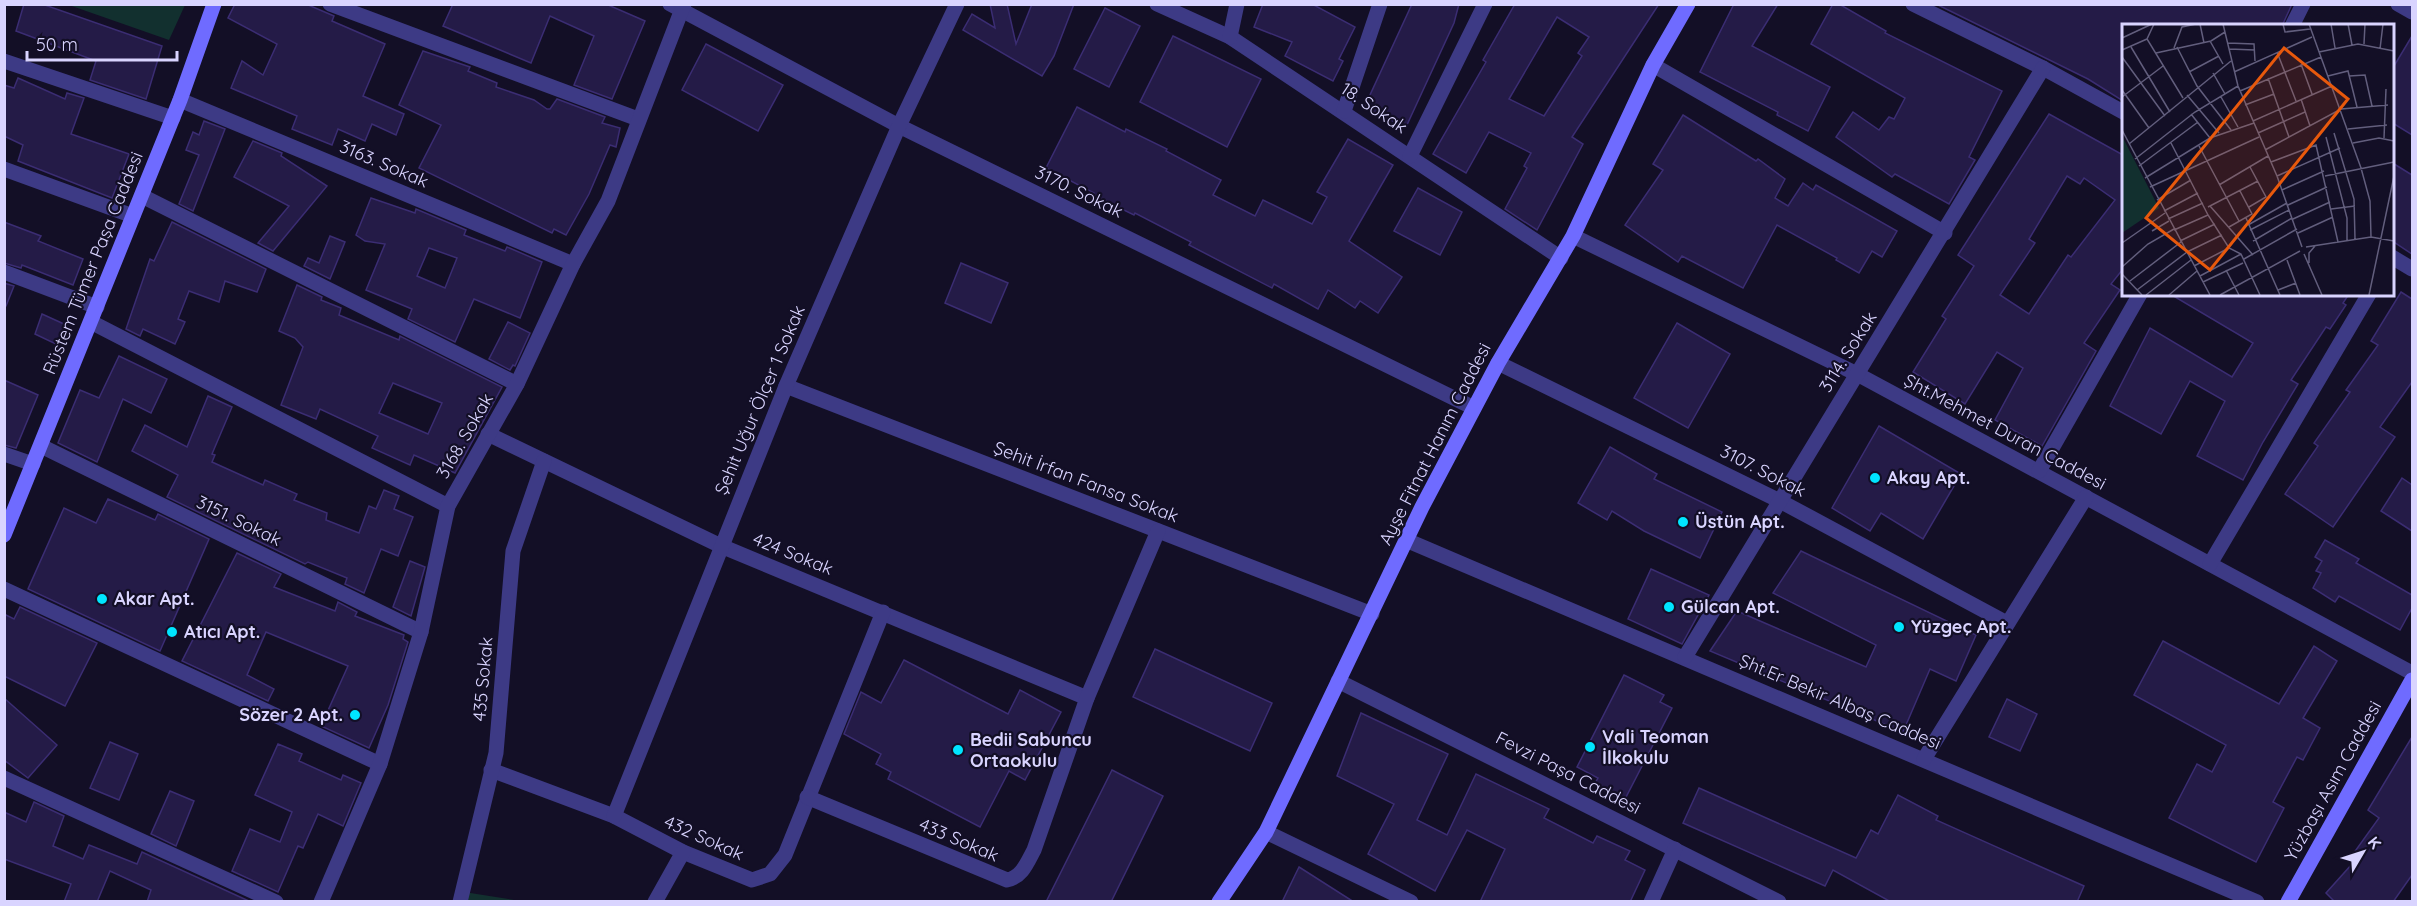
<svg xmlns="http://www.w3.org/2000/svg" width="2417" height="906" font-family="Quicksand,sans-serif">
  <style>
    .green { fill: #12302f }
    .building { fill: #241b47; stroke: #3b2d73; stroke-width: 1.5; fill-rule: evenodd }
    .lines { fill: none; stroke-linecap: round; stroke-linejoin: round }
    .street { stroke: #3d3a85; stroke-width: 15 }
    .secondary { stroke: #6f6bff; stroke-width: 15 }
    .poi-dot { fill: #00e5ff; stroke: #130f26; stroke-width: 2 }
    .labels { text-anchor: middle; stroke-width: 4.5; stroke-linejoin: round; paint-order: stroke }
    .street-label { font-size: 18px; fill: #d9d4ff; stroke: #130f26 }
    .poi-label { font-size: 18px; font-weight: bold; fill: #d9d4ff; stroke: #130f26; text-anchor: start }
    .inset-road { fill: none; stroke: #625e7d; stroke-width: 1.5 }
    .view { fill: #e8590c; fill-opacity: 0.15; stroke: #e8590c; stroke-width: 3 }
    .inset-edge { fill: none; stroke: #d9d4ff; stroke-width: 3 }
  </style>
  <rect width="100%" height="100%" fill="#130f26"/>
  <!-- green -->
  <g class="green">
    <polygon points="69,5 185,4 185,5 169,40"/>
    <polygon points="464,892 514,900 462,902"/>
  </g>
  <!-- building -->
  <g class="building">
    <polygon points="24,4 42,4 162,46 146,99 90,80 96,61 16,31"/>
    <polygon points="235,4 306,4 334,16 332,21 385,44 363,96 404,114 396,135 372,124 365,141 338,129 332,145 292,129 297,116 231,88 242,61 263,75 277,44 228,18"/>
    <polygon points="453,4 606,4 645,21 612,99 574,85 594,36 550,16 531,63 443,26"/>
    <polygon points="990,4 1007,4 1016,44 1032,4 1074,4 1054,56 1042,76 963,30 972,14 995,28"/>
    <polygon points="1263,4 1312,4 1355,27 1339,59 1343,61 1333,81 1285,56 1292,42 1254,27"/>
    <polygon points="1412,4 1459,4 1454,23 1406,127 1364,108"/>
    <path d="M1515,4H1659L1572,137L1583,144L1537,230L1505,209L1527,168L1524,166L1531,153L1489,132L1466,173L1433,154L1486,62L1483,60ZM1557,17L1589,37L1578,53L1582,56L1544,116L1509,99Z"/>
    <polygon points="1734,4 1778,4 1752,46 1830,87 1808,131 1777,115 1778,112 1700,72"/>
    <polygon points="1833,4 1839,4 1886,31 1885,33 2002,91 1969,157 1975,160 1949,204 1895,174 1892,177 1836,137 1853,112 1879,130 1889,117 1894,119 1905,98 1811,44"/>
    <polygon points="1936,4 2292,4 2282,26 2123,26 2123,101 2088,79"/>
    <polygon points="1105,8 1140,26 1109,87 1074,69"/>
    <polygon points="1173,36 1261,79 1227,147 1140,102"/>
    <polygon points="2412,36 2412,135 2391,122 2391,71"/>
    <polygon points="706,44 783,85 758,131 682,90"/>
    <polygon points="423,51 470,67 468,71 497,83 496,87 534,100 547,109 550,109 557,99 605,117 602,123 620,128 616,147 610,145 589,194 566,235 554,229 552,233 419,168 441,125 399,105"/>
    <polygon points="18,78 65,99 67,93 84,98 71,134 129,154 112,198 18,161 23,145 4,136 4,85 14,88"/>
    <polygon points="1077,107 1125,132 1126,129 1167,149 1166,151 1221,180 1213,195 1255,216 1263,200 1312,224 1327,197 1317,192 1348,139 1393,165 1349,241 1402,277 1378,313 1360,301 1355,308 1328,290 1318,309 1274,284 1272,288 1189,245 1191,242 1135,213 1134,215 1093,195 1094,193 1046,168"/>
    <path d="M2049,114L2123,155V269L2111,284L2120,290L2084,343L2096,351L2042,446L1995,420L2023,368L1997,352L1965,404L1913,372L1946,319L1942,316L1974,266L1958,255ZM2067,176L2080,184L2084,178L2115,200L2071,257L2068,255L2029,314L2000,295L2035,243L2029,239Z"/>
    <polygon points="1683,115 1756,161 1758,159 1785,179 1775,198 1788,206 1803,183 1813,190 1816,185 1897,231 1882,257 1872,251 1859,273 1836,260 1837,258 1777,225 1743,288 1682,256 1678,262 1625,225 1663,170 1653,164"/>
    <polygon points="204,121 225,129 193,211 179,204 199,155 186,150 193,132 199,135"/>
    <polygon points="253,141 282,153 281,156 327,186 273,251 258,243 289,206 234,177"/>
    <polygon points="2391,162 2412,175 2412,254 2391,240"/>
    <polygon points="1418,188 1462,212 1440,255 1394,231"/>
    <path d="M371,198L415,213L416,209L466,230L464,235L505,251L507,247L542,262L520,318L474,299L455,342L408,319L412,309L366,290L385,244L365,241L356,235ZM429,248L457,258L445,288L417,276Z"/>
    <polygon points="4,222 41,236 38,241 83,259 73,285 22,265 21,268 4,263"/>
    <polygon points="172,222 266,269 257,292 225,281 219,302 189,291 178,319 185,322 175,344 143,329 140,336 126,329 150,259 154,261"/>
    <polygon points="330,236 345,242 330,279 304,266 308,258 319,263"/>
    <polygon points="961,263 1008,283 991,323 945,303"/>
    <polygon points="4,283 14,286 6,306 4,306"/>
    <path d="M297,285L322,297L321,300L341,308L339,315L399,340L400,336L502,387L455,473L414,455L410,465L372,448L378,436L320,409L316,419L281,405L303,347L295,338L279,331ZM393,383L442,403L428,434L379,413Z"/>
    <polygon points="2401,292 2412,299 2412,382 2380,427 2395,437 2333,527 2285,494 2318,446 2314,443 2350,392 2346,390 2378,345 2371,341"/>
    <polygon points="2170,294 2349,294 2343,303 2346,305 2330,329 2326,327 2291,380 2298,384 2263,442 2243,480 2197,456 2225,401 2190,381 2161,434 2110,406 2150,328 2232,377 2253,343"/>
    <polygon points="42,314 64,324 60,346 35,334"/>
    <polygon points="508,322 530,333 515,366 513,365 510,370 489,359"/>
    <polygon points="1677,323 1730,354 1688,428 1634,398"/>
    <polygon points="119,356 167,379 151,413 123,399 97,462 58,443 80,390 99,398"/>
    <polygon points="4,380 38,395 16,448 4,445"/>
    <polygon points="208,396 232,407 212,454 215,455 212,462 263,485 265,480 297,494 294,500 327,513 326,520 359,533 369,506 376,509 384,490 399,496 394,509 413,517 398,556 381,549 364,593 345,584 347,578 308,562 305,564 167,497 178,475 132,451 145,425 187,447"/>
    <polygon points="1879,426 1961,474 1923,539 1881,513 1870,531 1832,508"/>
    <polygon points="1610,447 1657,474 1654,479 1722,512 1700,558 1644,531 1612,511 1607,520 1578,503"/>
    <polygon points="2402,478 2412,485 2412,531 2381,511"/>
    <polygon points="108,499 155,520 158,514 209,539 160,651 28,589 64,508 96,523"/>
    <polygon points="2325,540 2359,559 2356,563 2412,595 2412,608 2400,630 2339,596 2335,602 2313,588 2321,573 2316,571 2322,561 2315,557"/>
    <polygon points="1801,551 1976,635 1956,681 1930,669 1903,732 1710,651 1737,611 1866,667 1876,645 1773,593"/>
    <polygon points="237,553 281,574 274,587 335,611 338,602 357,612 355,616 404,635 403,639 408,642 388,705 369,748 321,726 348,666 266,632 247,675 274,689 268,701 182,661"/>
    <polygon points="410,561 425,567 411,616 393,607"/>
    <polygon points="1651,569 1709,595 1682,644 1628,619"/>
    <polygon points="20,607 97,643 65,706 4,676 4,614 14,619"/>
    <polygon points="2163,641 2279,704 2314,646 2337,661 2303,718 2320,728 2303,760 2297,757 2273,802 2284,808 2256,862 2169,818 2197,764 2212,772 2226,745 2134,695"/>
    <polygon points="1155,649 1272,703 1250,751 1133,697"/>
    <polygon points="904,660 1008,714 1020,690 1061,712 1025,780 1009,771 980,827 888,779 891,772 876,764 881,754 844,734 861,692 881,703"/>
    <polygon points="1624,675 1664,695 1660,702 1672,708 1624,801 1594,785 1598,778 1577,767"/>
    <polygon points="4,698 57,745 28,778 4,760"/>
    <polygon points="2007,699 2037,714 2020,751 1989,737"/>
    <polygon points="1361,713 1448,754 1417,820 1447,835 1476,774 1549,809 1544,818 1593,843 1597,836 1630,851 1625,860 1645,870 1630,902 1480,902 1505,849 1467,830 1435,891 1368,854 1394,804 1337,776"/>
    <polygon points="2412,737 2412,875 2393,902 2335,902 2326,893 2352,864 2348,861 2379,818 2368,810"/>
    <polygon points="110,742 138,754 119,800 90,788"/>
    <polygon points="278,744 302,754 299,761 341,780 343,775 361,783 343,826 318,814 303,848 298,846 278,892 232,871 250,829 280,842 292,812 255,795"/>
    <polygon points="1112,770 1163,796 1111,902 1046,902"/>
    <polygon points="1699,788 1856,858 1871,830 1878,834 1898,795 1938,816 1936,820 2084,886 2077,902 1891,902 1833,870 1825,886 1683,823"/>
    <polygon points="170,791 194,801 176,846 151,834"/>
    <polygon points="34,802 64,816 53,846 83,859 89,845 137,864 142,852 251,902 147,902 151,890 110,871 97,902 64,902 71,884 4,859 4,812 26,822"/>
    <polygon points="1299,867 1354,902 1282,902"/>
  </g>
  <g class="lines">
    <!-- street -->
    <g class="street">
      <polyline points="330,4 638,119"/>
      <polyline points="670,4 899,126 1474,408"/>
      <polyline points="1157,4 1230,37 1561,258"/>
      <polyline points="1913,4 2043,68 2123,112"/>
      <polyline points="2398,4 2412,12"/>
      <polyline points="2292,26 2303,4"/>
      <polyline points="1230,37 1237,4"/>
      <polyline points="4,61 173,118"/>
      <polyline points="1653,65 1945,233"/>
      <polyline points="180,100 573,264"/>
      <polyline points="1344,111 1380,4"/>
      <polyline points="1410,156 1485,4"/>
      <polyline points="4,169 133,216"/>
      <polyline points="142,196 517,384"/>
      <polyline points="1573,236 1857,374 2412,673"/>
      <polyline points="2392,257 2412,269"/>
      <polyline points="4,272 97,307"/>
      <polyline points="91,322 448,506"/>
      <polyline points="1498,363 1780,501 2007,623"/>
      <polyline points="786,386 1372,614"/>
      <polyline points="488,434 721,546 1087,698"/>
      <polyline points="41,446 421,632"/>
      <polyline points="4,454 33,464"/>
      <polyline points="2039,471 2140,294"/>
      <polyline points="1406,540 2257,902"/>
      <polyline points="2210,564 2369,294"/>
      <polyline points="4,589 380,764"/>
      <polyline points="1685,657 2043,68"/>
      <polyline points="1338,681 1779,902"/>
      <polyline points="1924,759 2086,497"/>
      <polyline points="491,770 614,816 683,852 752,880 770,874 785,855 883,612"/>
      <polyline points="4,778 276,902"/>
      <path d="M807,797L1007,880C1022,877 1027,863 1034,850L1087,698L1158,531"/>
      <polyline points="614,816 786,386 899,126 957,4"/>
      <polyline points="1266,832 1411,902"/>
      <polyline points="321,902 380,764 421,632 448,506 517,384 573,264 608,201 684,4"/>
      <polyline points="460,902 496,753 513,551 544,461"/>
      <polyline points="655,902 683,852"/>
      <polyline points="1651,902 1675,849"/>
    </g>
    <!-- secondary -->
    <g class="secondary">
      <polyline points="4,535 180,100 214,4"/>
      <polyline points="1219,902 1266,832 1422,507 1498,363 1573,236 1653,65 1688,4"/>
      <polyline points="2288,902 2412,680"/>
    </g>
  </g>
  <!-- markers -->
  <g class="poi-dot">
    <circle cx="1875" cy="478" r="6"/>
    <circle cx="1683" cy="522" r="6"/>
    <circle cx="102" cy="599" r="6"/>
    <circle cx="1669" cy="607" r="6"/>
    <circle cx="1899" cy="627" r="6"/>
    <circle cx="172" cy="632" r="6"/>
    <circle cx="355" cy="715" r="6"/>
    <circle cx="1590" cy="747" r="6"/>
    <circle cx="958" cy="750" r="6"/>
  </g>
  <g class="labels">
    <!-- street labels -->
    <g class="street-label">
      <text transform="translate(1374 108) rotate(34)" y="6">18. Sokak</text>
      <text transform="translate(384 164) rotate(23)" y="6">3163. Sokak</text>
      <text transform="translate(1079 192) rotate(26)" y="6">3170. Sokak</text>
      <text transform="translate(93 263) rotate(-68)" y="6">Rüstem Tümer Paşa Caddesi</text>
      <text transform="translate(1848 352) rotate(-58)" y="6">3114. Sokak</text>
      <text transform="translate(760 400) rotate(-67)" y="6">Şehit Uğur Ölçer 1 Sokak</text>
      <text transform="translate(2005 432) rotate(28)" y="6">Şht.Mehmet Duran Caddesi</text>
      <text transform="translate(465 436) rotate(-60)" y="6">3168. Sokak</text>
      <text transform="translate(1435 444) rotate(-63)" y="6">Ayşe Fitnat Hanım Caddesi</text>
      <text transform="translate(1763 471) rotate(27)" y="6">3107. Sokak</text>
      <text transform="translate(1086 482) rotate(21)" y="6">Şehit İrfan Fansa Sokak</text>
      <text transform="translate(239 521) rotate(26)" y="6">3151. Sokak</text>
      <text transform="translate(793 554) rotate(22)" y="6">424 Sokak</text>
      <text transform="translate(483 679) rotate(-85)" y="6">435 Sokak</text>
      <text transform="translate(1840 702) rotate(23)" y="6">Şht.Er Bekir Albaş Caddesi</text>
      <text transform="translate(1568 773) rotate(27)" y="6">Fevzi Paşa Caddesi</text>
      <text transform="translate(2333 781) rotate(-61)" y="6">Yüzbaşı Asım Caddesi</text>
      <text transform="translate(704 838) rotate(24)" y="6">432 Sokak</text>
      <text transform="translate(959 840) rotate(23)" y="6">433 Sokak</text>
    </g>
    <!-- poi labels -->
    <g class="poi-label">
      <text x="1887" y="484">Akay Apt.</text>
      <text x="1695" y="528">Üstün Apt.</text>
      <text x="114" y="605">Akar Apt.</text>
      <text x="1681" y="613">Gülcan Apt.</text>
      <text x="1911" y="633">Yüzgeç Apt.</text>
      <text x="184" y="638">Atıcı Apt.</text>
      <text x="343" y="721" text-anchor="end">Sözer 2 Apt.</text>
      <text x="1602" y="743">Vali Teoman<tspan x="1602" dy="21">İlkokulu</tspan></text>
      <text x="970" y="746">Bedii Sabuncu<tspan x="970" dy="21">Ortaokulu</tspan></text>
    </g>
  </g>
  <!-- overview -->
  <g transform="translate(2122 24)">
    <rect width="272" height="272" fill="#130f26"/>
    <path d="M0,112L37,184L0,209Z" fill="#12302f"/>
    <path class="inset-road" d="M32,0L25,15L61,74M78,0L82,19M101,0L116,62L155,152L180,223M161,0L163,8L188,5M187,0L239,144L248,177L249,213M209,0L213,24M226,0L230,21M0,14L30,0M88,17L101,40M106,19L132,20L133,37M242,20L243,0M9,23L48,88M55,23L75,62L109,106M52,24L60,3L74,0M107,25L133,26M258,25L261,0M0,26L25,15M155,28L174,77M197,28L236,20L272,27M34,29L89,17L103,8M0,33L43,92M179,40L190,70M67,48L97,32M112,48L190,13M91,49L103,70M206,52L226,47L235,83M227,52L243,51L250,82M146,54L167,113M0,66L27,104M118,67L199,33M65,71L97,109M0,73L41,42M99,73L116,103M179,75L188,102M123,81L152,70M69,90L88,114M131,97L210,62M226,105L265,101M0,106L88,271M136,109L183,88M212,109L232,175L233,215M204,113L225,194V216M262,114L264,65M49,119L86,191L107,224L119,230L138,271M231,119L257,114L272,117M7,120L109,37M77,122L117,197M143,126L219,85L266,81M13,135L73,88L116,62M149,138L194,121L216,218M17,142L76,98M155,152L218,124M203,152L272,138M23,154L88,114L132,99M97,161L146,132M28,163L137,113M160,166L202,147M35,176L69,156M166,181L205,163M88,182L131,231M86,183L136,157M127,183L144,173L128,143M209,185L233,182M42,187L76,169M124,194L158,271M46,195L81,179M171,195L208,178M126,201L165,179M107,203L130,190L118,167M52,206L86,191M128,206L167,186M30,207L47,197M176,209L211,193M58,217L93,200M131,217L170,194M0,219L43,189M184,223L249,213L272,217M65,228L100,211M182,230L200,271M122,235L175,205M165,236L178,271M187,239V229L193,222M72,242L107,224M0,243L26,220L52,205M104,246L117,271M0,250L20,271M78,252L119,230M8,257L59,218M81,258L121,239M15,266L65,228M156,266L174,259M24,271L69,236M47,271L75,247M98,271L178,227M247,271L272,152"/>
    <path class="view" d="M162,24L226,75L88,246L24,194Z"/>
    <rect width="272" height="272" class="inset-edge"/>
  </g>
  <!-- border -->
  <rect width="2417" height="906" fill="none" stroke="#d9d4ff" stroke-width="12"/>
  <!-- north arrow -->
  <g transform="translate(2363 852) rotate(51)" stroke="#130f26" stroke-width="4.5" paint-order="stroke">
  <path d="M0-4.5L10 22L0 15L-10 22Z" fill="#d9d4ff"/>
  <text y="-9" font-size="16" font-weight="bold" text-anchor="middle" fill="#d9d4ff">K</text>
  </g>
  <!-- scale -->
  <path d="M27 51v9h150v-9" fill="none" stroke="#d9d4ff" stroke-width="3"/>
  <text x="36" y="51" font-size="18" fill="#d9d4ff" stroke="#130f26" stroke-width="4.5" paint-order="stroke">50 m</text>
</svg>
